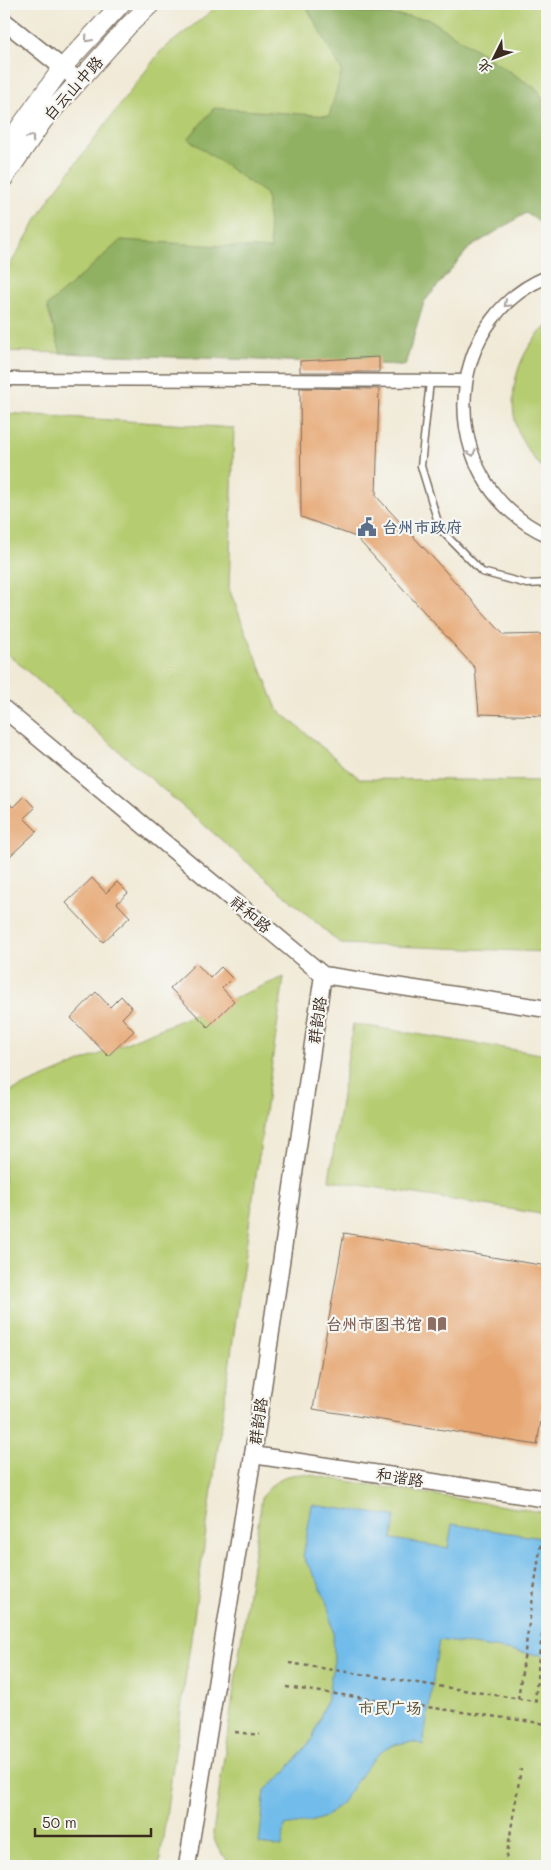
<svg xmlns="http://www.w3.org/2000/svg" width="551" height="1870" font-family="Mali,'LXGW WenKai TC',sans-serif">
  <style>
    .green { fill: #b5cc70; stroke: #787b47 }
    .forest { fill: #90b062; stroke: #666d40 }
    .water { fill: #71bcea; stroke: #567384 }
    .building { fill: #e6a570 }
    .lines { fill: none; stroke-linecap: round; stroke-linejoin: round }
    .service-casing { stroke: #7a6d5e; stroke-width: 9 }
    .minor-casing { stroke: #7a6d5e; stroke-width: 15 }
    .tertiary-casing { stroke: #7a6d5e; stroke-width: 19 }
    .secondary-casing { stroke: #7a6d5e; stroke-width: 20 }
    .path { stroke: #7a6d5e; stroke-width: 2.5; stroke-dasharray: 4 4; stroke-linecap: butt }
    .service { stroke: #fff; stroke-width: 6 }
    .minor { stroke: #fff; stroke-width: 12 }
    .tertiary { stroke: #fff; stroke-width: 16 }
    .secondary { stroke: #fff; stroke-width: 18 }
    .oneway { stroke: #a79f9a }
    .labels { text-anchor: middle; stroke-width: 4.5; stroke-linejoin: round; paint-order: stroke }
    .street-label { font-size: 16px; fill: #3b2a1e; stroke: #f6f6f2 }
    .service-label { font-size: 16px; font-weight: bold; fill: #4e5e75; stroke: #f6f6f2; text-anchor: start }
    .education-label { font-size: 16px; font-weight: bold; fill: #785e54; stroke: #f6f6f2; text-anchor: end }
    .park-label { font-size: 16px; fill: #5a5232; stroke: #f6f6f2 }
  </style>
  <rect width="100%" height="100%" fill="#f6f6f2"/>
  <filter id="ink" filterUnits="userSpaceOnUse"><feTurbulence type="fractalNoise" baseFrequency=".02" numOctaves="2"/><feDisplacementMap in="SourceGraphic" scale="10" xChannelSelector="R" yChannelSelector="G"/><feConvolveMatrix kernelMatrix="1 2 1 2 8 2 1 2 1" color-interpolation-filters="sRGB"/></filter>
  <filter id="wash" filterUnits="userSpaceOnUse"><feTurbulence type="fractalNoise" baseFrequency=".0096" numOctaves="4" result="noise"/><feDisplacementMap in="SourceGraphic" scale="20" xChannelSelector="R" yChannelSelector="G"/><feGaussianBlur stdDeviation="1.12" result="paint"/><feColorMatrix in="noise" values="0 0 0 0 0 0 0 0 0 0 0 0 0 0 0 0 0 1.4 0 .05"/><feComposite in="paint" operator="in"/></filter>
  <g filter="url(#wash)">
    <rect width="100%" height="100%" fill="#f0e9d5"/>
    <!-- green -->
    <g class="green">
      <polygon points="220,4 547,4 547,227 526,213 469,248 424,302 405,365 4,351 4,275 51,196 160,52"/>
      <path d="M547,326V472C534,460 522,445 517,428C506,393 519,349 547,326Z"/>
      <polygon points="4,413 234,428 229,589 277,709 360,779 547,781 547,952 341,944 4,651"/>
      <polygon points="284,977 159,1866 4,1866 4,1094"/>
      <polygon points="353,1024 547,1055 547,1215 329,1180"/>
      <path d="M303,1474L547,1513V1866H236C222,1856 216,1850 213,1833L262,1497C276,1480 280,1475 303,1474Z"/>
    </g>
    <!-- forest -->
    <polygon class="forest" points="306,6 429,19 538,90 547,107 547,227 526,213 469,248 424,302 405,365 61,353 47,306 121,240 271,249 266,194 188,139 214,108 329,116 342,71"/>
    <!-- water -->
    <path class="water" d="M312,1505L395,1516L392,1539L448,1548L452,1524L547,1539V1656L439,1640L423,1745C416,1741 412,1742 404,1743C364,1747 355,1800 326,1816C314,1823 298,1823 285,1826L282,1847L259,1844L265,1790L282,1776L312,1739L327,1699L334,1660L333,1632L328,1606L318,1582L303,1557Z"/>
    <g id="blocks">
      <!-- building -->
      <g class="building">
        <polygon points="379,357 379,372 300,372 300,361"/>
        <polygon points="300,388 379,389 376,496 504,635 547,634 547,716 479,714 475,668 356,537 301,517"/>
        <polygon points="24,796 35,808 24,818 37,831 10,856 4,850 4,798 13,807"/>
        <polygon points="92,878 106,893 117,882 128,893 117,903 130,917 103,942 66,903"/>
        <polygon points="196,963 210,978 221,967 232,978 222,988 234,1001 208,1027 170,988"/>
        <polygon points="96,992 110,1007 121,996 132,1008 122,1018 134,1031 108,1056 71,1018"/>
        <polygon points="344,1233 547,1266 547,1383 537,1445 313,1409"/>
      </g>
    </g>
  </g>
  <g filter="url(#ink)">
    <use href="#blocks" fill-opacity="0" stroke="#7a6d5e" stroke-width="1"/>
    <g class="lines">
      <!-- service casing -->
      <g class="service-casing">
        <polyline id="service" points="430,381 421,466 440,529 482,572 527,584 547,583"/>
      </g>
      <!-- minor casing -->
      <g class="minor-casing">
        <g id="minor">
          <path d="M547,277C454,315 437,443 509,510C520,520 533,529 547,535"/>
          <polyline points="4,379 465,381"/>
        </g>
      </g>
      <!-- tertiary casing -->
      <g class="tertiary-casing">
        <g id="tertiary">
          <polyline points="4,21 79,81"/>
          <polyline points="4,709 323,975 547,1009"/>
          <polyline points="253,1455 547,1499"/>
          <polyline points="187,1866 253,1455 323,975"/>
        </g>
      </g>
      <!-- secondary casing -->
      <g class="secondary-casing">
        <g id="secondary">
          <polyline points="4,149 62,68 121,4"/>
          <polyline points="4,178 43,121 128,26 151,4"/>
        </g>
      </g>
      <!-- path -->
      <g class="path">
        <polyline points="289,1663 547,1703"/>
        <polyline points="286,1687 547,1724"/>
        <polyline points="518,1699 543,1529"/>
        <polyline points="535,1702 539,1656 547,1604"/>
        <polyline points="235,1732 260,1735"/>
        <polyline points="505,1866 521,1769"/>
      </g>
      <!-- service -->
      <use href="#service" class="service"/>
      <!-- minor -->
      <use href="#minor" class="minor"/>
      <!-- tertiary -->
      <use href="#tertiary" class="tertiary"/>
      <!-- secondary -->
      <use href="#secondary" class="secondary"/>
    </g>
    <!-- one-way arrows -->
    <defs><path id="oneway-chevron" d="M-2-3.5L2.5 0L-2 3.5" fill="none" stroke-width="1.6" stroke-linecap="round" stroke-linejoin="round" transform="scale(1.25)"/></defs>
    <g class="oneway">
      <use href="#oneway-chevron" transform="translate(88 39) rotate(131)"/>
      <use href="#oneway-chevron" transform="translate(31 138) rotate(-56)"/>
      <use href="#oneway-chevron" transform="translate(507 304) rotate(138)"/>
      <use href="#oneway-chevron" transform="translate(472 453) rotate(72)"/>
    </g>
  </g>
  <!-- icons -->
  <defs>
    <g id="civic-bare" transform="scale(1.5)"><path d="M-.6-6.5H3V-4.5H.6V-3L4-1V1h2V6H-6V1h2V-1L-.6-3ZM-1.2 2.5V6h2.4V2.5Z" fill="#5c6f8a" stroke="#f6f6f2" stroke-width="2.5" paint-order="stroke"/></g>
    <g id="library-bare" transform="scale(1.5)"><path d="M-6-4Q-3-5.5-.7-3.5V5Q-3 3-6 4ZM6-4Q3-5.5 .7-3.5V5Q3 3 6 4Z" fill="#8d6e63" stroke="#f6f6f2" stroke-width="2.5" paint-order="stroke"/></g>
  </defs>
  <g fill-rule="evenodd">
    <use href="#civic-bare" x="367" y="527"/>
    <use href="#library-bare" x="437" y="1324"/>
  </g>
  <g class="labels">
    <!-- street labels -->
    <g class="street-label">
      <text transform="translate(73 88) rotate(-48)" y="6">白云山中路</text>
      <text transform="translate(251 914) rotate(40)" y="6">祥和路</text>
      <text transform="translate(317 1020) rotate(-82)" y="6">群韵路</text>
      <text transform="translate(258 1421) rotate(-82)" y="6">群韵路</text>
      <text transform="translate(400 1477) rotate(9)" y="6">和谐路</text>
    </g>
    <!-- service labels -->
    <g class="service-label">
      <text x="382" y="533">台州市政府</text>
    </g>
    <!-- education labels -->
    <g class="education-label">
      <text x="422" y="1330">台州市图书馆</text>
    </g>
    <!-- park labels -->
    <g class="park-label">
      <text x="390" y="1714">市民广场</text>
    </g>
  </g>
  <!-- margin -->
  <rect width="551" height="1870" fill="none" stroke="#f6f6f2" stroke-width="20"/>
  <!-- north arrow -->
  <g transform="translate(494 58) rotate(228)" stroke="#f6f6f2" stroke-width="4" paint-order="stroke">
  <path d="M0-4L9 19L0 12L-9 19Z" fill="#3b2a1e"/>
  <text y="-8" font-size="14" font-weight="bold" text-anchor="middle" fill="#3b2a1e">北</text>
  </g>
  <!-- scale -->
  <path d="M35 1828v8h116v-8" fill="none" stroke="#3b2a1e" stroke-width="2.5"/>
  <text x="42" y="1828" font-size="15" fill="#3b2a1e" stroke="#f6f6f2" stroke-width="4" paint-order="stroke">50 m</text>
</svg>
